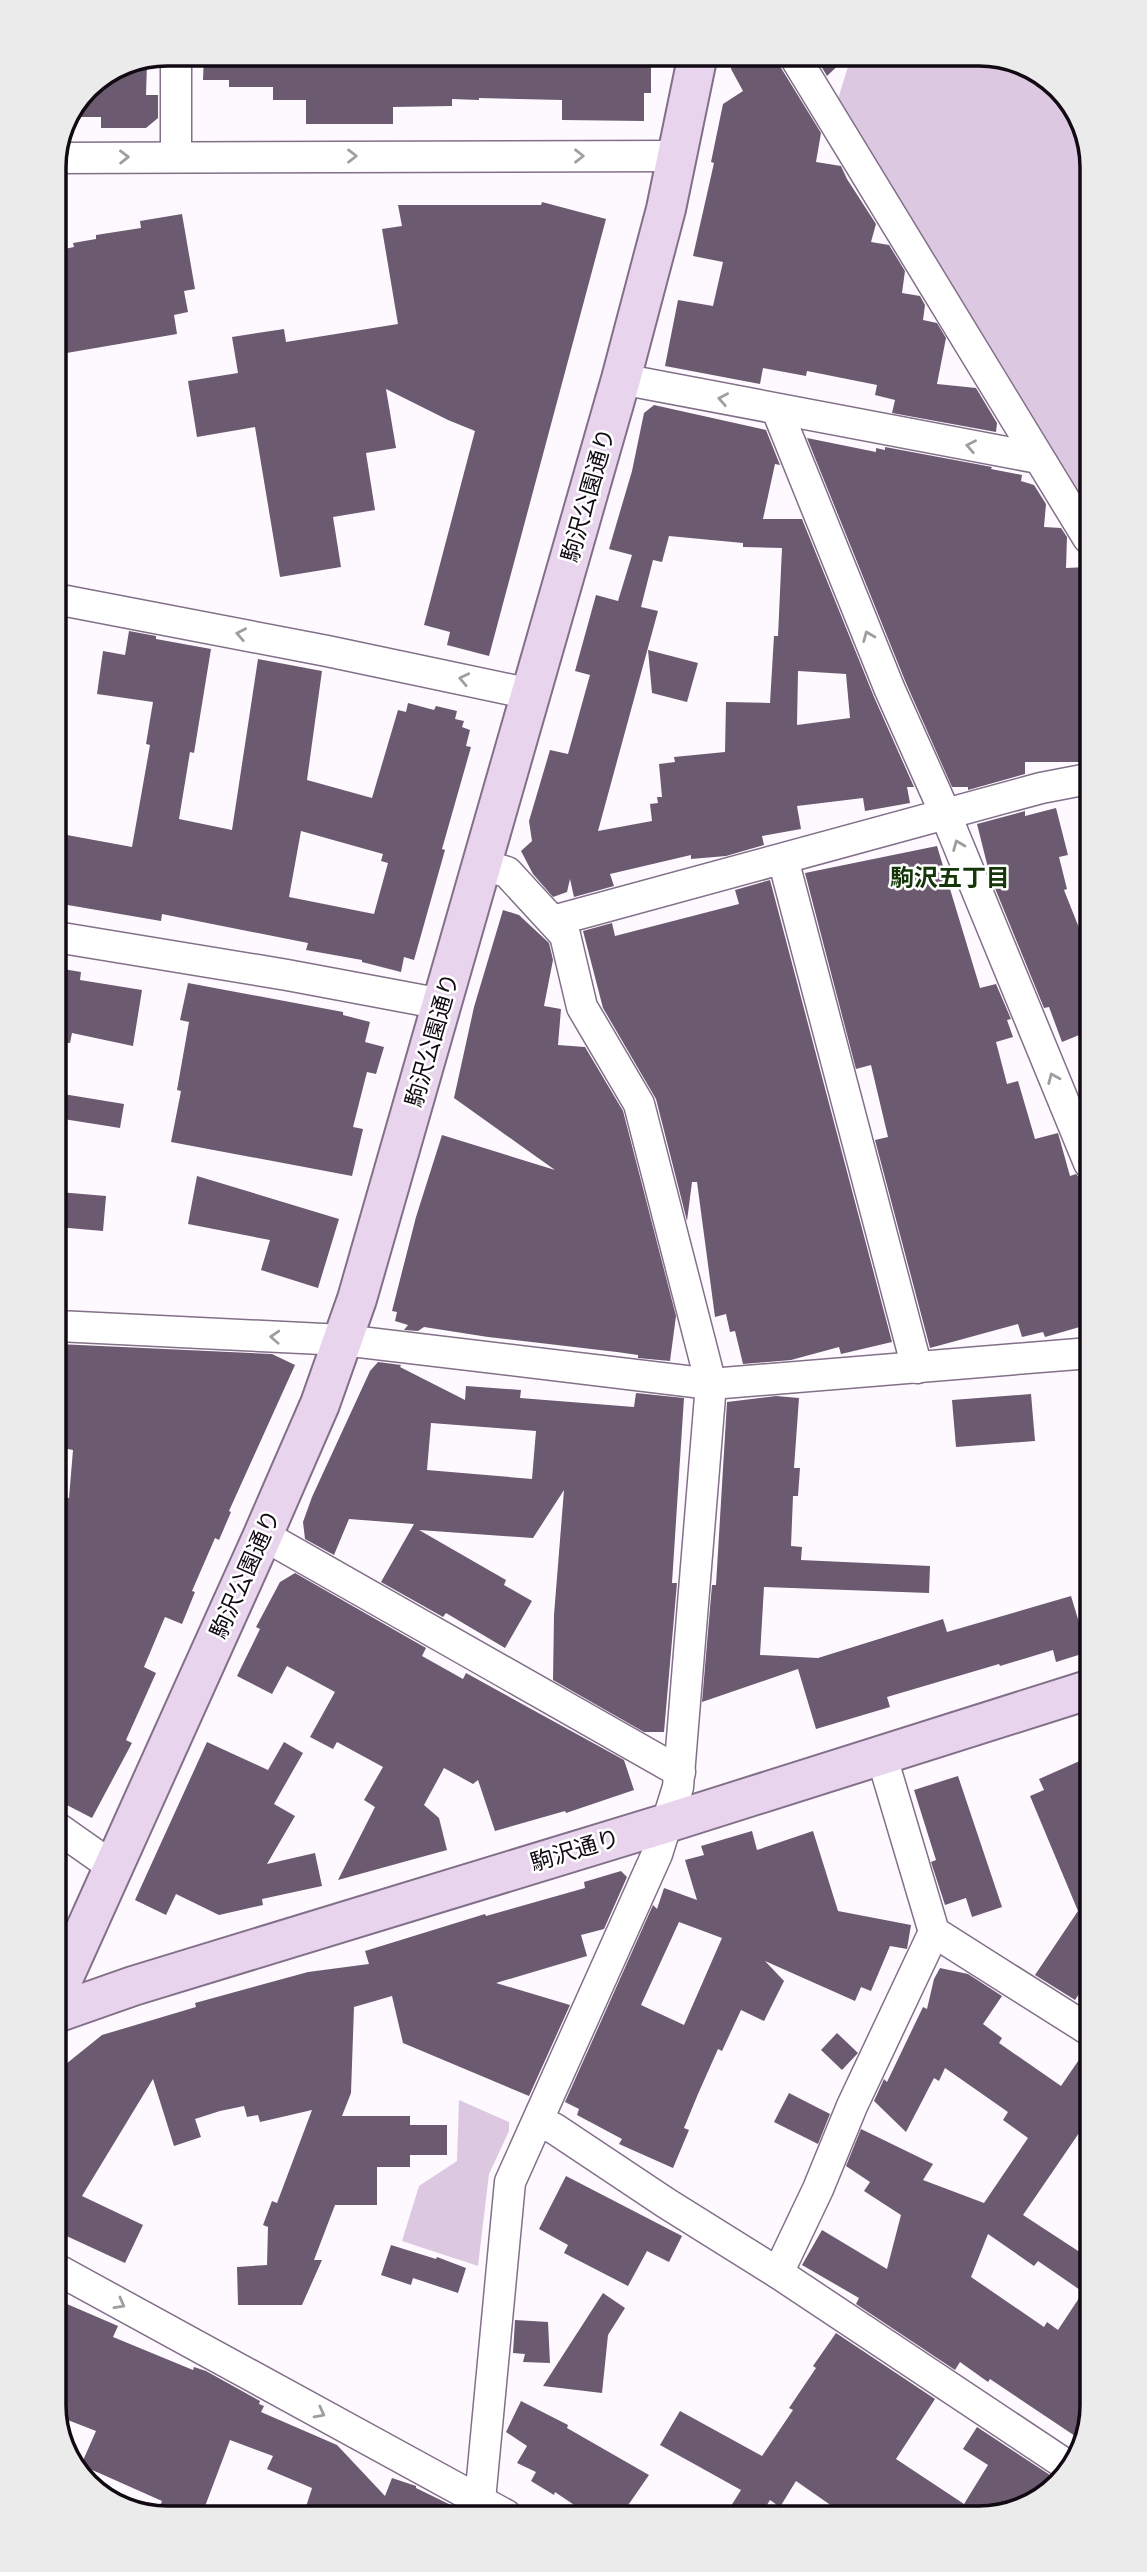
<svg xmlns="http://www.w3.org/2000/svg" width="1147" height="2572" font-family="'Archivo Narrow','Noto Sans JP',sans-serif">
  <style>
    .green { fill: #ddc8e2 }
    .building { fill: #6c5a71; fill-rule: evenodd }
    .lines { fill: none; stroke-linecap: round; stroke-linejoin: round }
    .street-casing { stroke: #826f88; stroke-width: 33 }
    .secondary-casing { stroke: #826f88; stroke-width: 42 }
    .street { stroke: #fff; stroke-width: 30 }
    .secondary { stroke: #e8d5ed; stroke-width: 38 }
    .oneway { stroke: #a09da1 }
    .labels { text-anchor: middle; stroke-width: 5; stroke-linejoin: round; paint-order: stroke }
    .street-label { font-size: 23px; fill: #110a13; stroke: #fff }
    .neighbourhood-label { font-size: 24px; font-weight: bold; fill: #143609; stroke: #fff }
    .rim { fill: none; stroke: #110a13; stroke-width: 3.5 }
  </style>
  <rect width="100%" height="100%" fill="#fef9ff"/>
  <!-- green -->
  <g class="green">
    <polygon points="852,54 987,55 1048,77 1087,131 1088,520 837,102"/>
    <polygon points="459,2100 509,2122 509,2131 489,2174 478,2266 402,2241 419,2186 457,2161"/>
  </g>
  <!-- building -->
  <g class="building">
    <polygon points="204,54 491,54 491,66 558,67 559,63 651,66 651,93 644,93 644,121 562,120 562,100 479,98 479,100 452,99 452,106 393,107 393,124 306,124 306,100 273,100 273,87 229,87 229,80 203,80"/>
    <polygon points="733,54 776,54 778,63 821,133 816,162 841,166 847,179 876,224 871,242 889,245 905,271 902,293 920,296 925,305 923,320 937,323 946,338 937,384 976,388 997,423 996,432 892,413 895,400 875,395 877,385 807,371 806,376 763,368 760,384 665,366 678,300 713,306 723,262 693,256 714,163 711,162 723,104 743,91 731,69"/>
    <polygon points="814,54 850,54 827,76"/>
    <polygon points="147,63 146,95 158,95 158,118 146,128 101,128 101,117 74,117 88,87"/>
    <polygon points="542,202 606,219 489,656 447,645 450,632 424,625 475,431 448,420 386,389 396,448 366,453 375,510 333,517 341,567 280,577 255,427 197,437 188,381 238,373 232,337 284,329 286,342 398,324 382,229 402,226 398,205 541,205"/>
    <polygon points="182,214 195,289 184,291 188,312 174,315 177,334 55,355 55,251 74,247 73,243 96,239 96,235 141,228 140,221"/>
    <path d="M654,405L766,430L780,465L775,464L763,519H802L874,697L914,787H907L910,803L865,811L863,798L797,806L801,829L762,836L764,845L726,856L691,859V855L610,874L614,886L574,897L570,879L567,892L553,897L533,874L521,851L532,841L529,821L550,750L568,754L590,675L575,671L596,595L618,601L632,555L609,549L632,471L644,413ZM669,536L743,543V547L782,548L778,636H774L770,703L726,702L725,752L674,757L675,762L659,764L662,797H657L658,803L650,804L652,821L598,831L658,611L641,607L653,560L662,562ZM798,671L846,674L850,718L797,725Z"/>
    <polygon points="807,438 876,452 876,448 885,450 885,447 992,467 991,469 1022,475 1021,481 1034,485 1046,504 1044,527 1061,528 1067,537 1066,568 1088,567 1088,674 1080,675 1088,762 1025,762 1025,774 968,790 968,787 952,787 906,683"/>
    <path d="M129,631L156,636V639L211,649L194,753L190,752L179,819L232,830L258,659L322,671L307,780L372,798L398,710L406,712L408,703L434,710L436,706L457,711L455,719L464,721L462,727L470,730L466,746L471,747L442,849L445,850L414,960L404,957L401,972L362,962V960L306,950L308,943L162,914L161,921L56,903V833L132,847L150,745L146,744L153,702L97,694L103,651L125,655ZM301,831L383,854L381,861L388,863L374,914L289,897Z"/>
    <polygon points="648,650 698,663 687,702 652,693"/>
    <polygon points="1056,808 1068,855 1059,857 1067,889 1064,890 1089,953 1089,1031 1062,1042 1049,1007 1044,1008 990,876 977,824 1025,811 1025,816"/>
    <polygon points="937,846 980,988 996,984 1011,1019 1007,1020 1013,1037 996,1042 1007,1084 1018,1081 1035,1139 1058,1133 1070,1176 1076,1174 1079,1177 1090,1214 1090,1324 1045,1337 1043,1332 1022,1337 1018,1324 930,1348 875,1140 888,1137 871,1065 856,1069 805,873"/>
    <polygon points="770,880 892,1342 841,1354 839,1347 791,1360 743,1364 735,1331 730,1332 726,1314 715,1317 697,1182 692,1182 687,1221 656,1099 603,1008 583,931 612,923 615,936 739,904 735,890"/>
    <polygon points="503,910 519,915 549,943 553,960 544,1006 561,1009 558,1045 585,1047 623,1111 676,1316 670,1361 638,1358 638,1355 617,1352 488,1337 424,1327 418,1331 404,1330 408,1325 395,1321 397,1312 392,1311 416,1217 442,1135 555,1170 454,1098 474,1007"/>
    <polygon points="57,968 81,972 80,980 142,990 133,1046 72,1033 70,1043 57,1042"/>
    <polygon points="188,983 343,1012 343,1015 370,1022 365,1042 384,1047 376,1074 367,1072 353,1127 363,1129 352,1176 171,1142 181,1091 177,1090 189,1022 180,1020"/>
    <polygon points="57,1093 124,1104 120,1128 57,1118"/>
    <polygon points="197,1176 339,1219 318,1288 261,1270 270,1240 188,1224"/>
    <polygon points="59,1192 106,1196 103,1231 57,1227"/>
    <polygon points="58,1344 272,1354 295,1365 229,1511 231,1512 219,1540 215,1538 192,1591 195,1592 182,1624 165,1617 144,1667 156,1673 126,1740 132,1743 92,1818 59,1801 58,1496 69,1498 73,1450 58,1447 66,1396 58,1396"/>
    <path d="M378,1362L401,1365L400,1367L465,1400L466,1386L521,1390L520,1398L634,1407L636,1393L684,1398L672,1583H677L664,1732H644L553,1680L554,1615L564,1490L533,1538L419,1530L506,1580L504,1585L532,1601L505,1648L446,1613L443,1617L381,1582L414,1524L349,1519L334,1555L305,1539L303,1522L312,1497L370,1371ZM431,1423L536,1431L532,1479L427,1470Z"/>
    <polygon points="1031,1394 1035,1441 956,1447 952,1400"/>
    <polygon points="776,1396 799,1398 794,1468 800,1468 798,1496 793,1496 791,1546 802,1547 801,1560 930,1566 929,1593 764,1587 760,1655 818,1658 943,1619 947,1632 1071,1596 1088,1652 1056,1662 1053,1650 1000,1666 999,1664 887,1697 890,1707 816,1729 798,1669 702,1702 712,1585 716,1585 727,1402"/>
    <polygon points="295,1573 426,1648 422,1656 463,1679 466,1673 624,1760 634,1790 566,1813 565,1811 495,1831 478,1780 473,1784 444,1768 424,1805 439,1818 447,1850 338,1880 375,1807 364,1800 383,1767 337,1742 333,1749 310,1737 335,1692 287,1666 272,1694 237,1676 260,1629 256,1627 280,1582"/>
    <polygon points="207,1742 268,1770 284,1742 303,1753 274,1804 295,1816 267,1864 315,1853 322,1886 262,1899 263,1905 219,1915 176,1894 166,1915 135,1900"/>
    <polygon points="1091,1756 1092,1998 1081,1991 1075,2000 1035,1975 1078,1911 1030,1796 1044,1790 1039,1779"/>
    <polygon points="958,1776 1002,1907 972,1917 966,1898 945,1905 931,1862 936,1860 914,1790"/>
    <path d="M752,1831L757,1850L813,1831L838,1911L911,1925L907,1949L890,1946L871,1991L861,1987L855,2001L765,1961L784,1981L764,2021L741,2010L722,2051L718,2049L698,2094L684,2128L689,2130L673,2168L619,2144L622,2139L577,2115L579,2109L565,2102L653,1905L657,1909L664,1888L697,1900L685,1860L704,1855L701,1846ZM679,1922L722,1938L684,2025L641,2005Z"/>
    <polygon points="621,1871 627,1877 604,1929 581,1935 587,1956 496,1983 570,2005 529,2096 403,2043 392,1996 354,2007 351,2093 342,2116 410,2116 410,2125 447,2125 447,2155 410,2155 410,2167 377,2167 377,2205 335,2205 314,2260 322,2260 302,2305 238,2305 237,2267 267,2265 268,2227 263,2225 272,2201 277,2203 312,2110 260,2122 258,2115 247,2117 244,2106 220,2111 195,2119 201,2137 174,2146 153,2079 82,2196 143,2225 125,2263 60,2233 59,2078 66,2064 102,2035 196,2007 195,2003 308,1972 369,1964 365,1951 485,1914 486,1916 585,1888 584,1882"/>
    <path d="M940,1968L968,1974L1002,1996L983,2024L1002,2038L999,2043L1061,2086L1087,2048L1092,2049V2114L1023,2215L1092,2260L1093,2374L1080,2393L1093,2402V2404L1081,2440L990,2379L988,2382L960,2362L955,2370L856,2304L859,2298L802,2265L822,2230L887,2269L901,2215L864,2191L870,2182L846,2166L861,2129L933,2164L923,2180L984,2203L1028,2138L1003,2120L1008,2112L945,2068L939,2081L934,2078L906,2132L874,2101L884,2079L887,2082L923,2007L927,2009L934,1979ZM988,2234L1034,2266L1038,2261L1083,2292L1058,2330L1047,2322L1044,2327L971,2277Z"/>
    <polygon points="837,2033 858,2053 842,2070 821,2050"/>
    <polygon points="789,2093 830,2114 818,2144 774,2122"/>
    <polygon points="566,2176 682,2236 669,2262 647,2251 628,2286 564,2253 568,2245 539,2229"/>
    <polygon points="391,2245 436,2259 437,2257 466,2268 458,2293 413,2278 411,2285 381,2275"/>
    <polygon points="603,2293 625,2308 608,2335 602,2393 543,2386"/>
    <polygon points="60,2301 118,2326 113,2337 193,2370 194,2367 206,2371 260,2401 259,2404 264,2406 261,2412 337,2445 385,2496 392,2478 416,2486 416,2488 459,2509 458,2515 303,2516 312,2488 267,2469 273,2456 230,2440 201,2517 156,2516 162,2501 81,2465 96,2431 60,2417"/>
    <polygon points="515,2320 548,2322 550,2363 523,2362 525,2354 513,2353"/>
    <polygon points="836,2333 935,2399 896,2459 964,2504 988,2465 963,2449 977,2427 1050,2475 1035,2498 1016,2512 842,2513 796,2481 780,2507 770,2500 762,2513 726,2514 741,2490 660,2445 680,2411 762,2456 793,2410 789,2408 816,2368 813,2366"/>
    <polygon points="521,2401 568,2425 567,2428 649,2475 622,2514 589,2515 555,2492 554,2495 531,2481 536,2472 517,2463 527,2446 506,2432"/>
  </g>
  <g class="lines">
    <!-- street casing -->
    <g class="street-casing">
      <g id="street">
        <polyline points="176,54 176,156"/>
        <polyline points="793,54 1088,538"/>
        <polyline points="56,158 677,156"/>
        <polyline points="621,379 1038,458"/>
        <polyline points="777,410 890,690 945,813 1089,1163"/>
        <polyline points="56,599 327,651 531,694"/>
        <polyline points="783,859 917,1368"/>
        <polyline points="553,921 1041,788 1088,779"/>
        <polyline points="56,937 287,975 442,1004"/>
        <polyline points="58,1326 343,1340 711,1384 1090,1353"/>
        <polyline points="263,1535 680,1772"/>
        <polyline points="881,1754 934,1932 1092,2032"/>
        <polyline points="59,1829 113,1867"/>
        <polyline points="539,2121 555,2129 666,2203 778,2273 1071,2468"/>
        <polyline points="60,2271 506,2515"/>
        <polyline points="778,2273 818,2189 852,2106 934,1932"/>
        <polyline points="475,2515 480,2500 510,2182 657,1854 678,1787 711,1384 639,1104 582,1007 565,935 507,872 483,865"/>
      </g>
    </g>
    <!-- secondary casing -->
    <g class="secondary-casing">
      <g id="secondary">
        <polyline points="59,1988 263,1535 320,1404 357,1299 621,379 666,209 698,54"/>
        <polyline points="59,2012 133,1986 667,1823 1091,1689"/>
      </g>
    </g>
    <!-- street -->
    <use href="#street" class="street"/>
    <!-- secondary -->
    <use href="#secondary" class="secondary"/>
  </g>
  <!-- one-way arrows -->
  <defs><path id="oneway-chevron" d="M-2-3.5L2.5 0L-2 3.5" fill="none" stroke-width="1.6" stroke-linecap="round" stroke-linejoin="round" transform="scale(1.75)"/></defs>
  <g class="oneway">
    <use href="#oneway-chevron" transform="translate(352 156)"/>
    <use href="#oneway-chevron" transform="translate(579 156)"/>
    <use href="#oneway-chevron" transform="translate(124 157) rotate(-1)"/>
    <use href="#oneway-chevron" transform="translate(723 399) rotate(-169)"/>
    <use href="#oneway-chevron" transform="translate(971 446) rotate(-169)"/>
    <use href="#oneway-chevron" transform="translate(241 634) rotate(-169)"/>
    <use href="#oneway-chevron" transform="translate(868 636) rotate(-112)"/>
    <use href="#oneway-chevron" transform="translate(464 679) rotate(-168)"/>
    <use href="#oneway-chevron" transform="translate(958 845) rotate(-112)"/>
    <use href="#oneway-chevron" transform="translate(1053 1078) rotate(-113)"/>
    <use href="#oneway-chevron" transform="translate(275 1337) rotate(-177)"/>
    <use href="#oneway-chevron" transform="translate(120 2304) rotate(29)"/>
    <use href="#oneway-chevron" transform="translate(320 2413) rotate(28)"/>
  </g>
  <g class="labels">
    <!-- street labels -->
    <g class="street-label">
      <text transform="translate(588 495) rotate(-74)" y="8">駒沢公園通り</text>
      <text transform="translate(432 1040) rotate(-74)" y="8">駒沢公園通り</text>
      <text transform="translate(245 1574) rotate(-66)" y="8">駒沢公園通り</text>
      <text transform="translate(575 1850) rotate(-17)" y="8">駒沢通り</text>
    </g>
    <!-- neighbourhood labels -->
    <g class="neighbourhood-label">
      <text x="950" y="886">駒沢五丁目</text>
    </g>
  </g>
  <!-- crop -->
  <path d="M0 0H1147V2572H0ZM167 66H979A101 101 0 0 1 1080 167V2405A101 101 0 0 1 979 2506H167A101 101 0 0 1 66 2405V167A101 101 0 0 1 167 66Z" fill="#ecebec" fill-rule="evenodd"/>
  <path class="rim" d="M167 66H979A101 101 0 0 1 1080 167V2405A101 101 0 0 1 979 2506H167A101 101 0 0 1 66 2405V167A101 101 0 0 1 167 66Z"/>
</svg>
